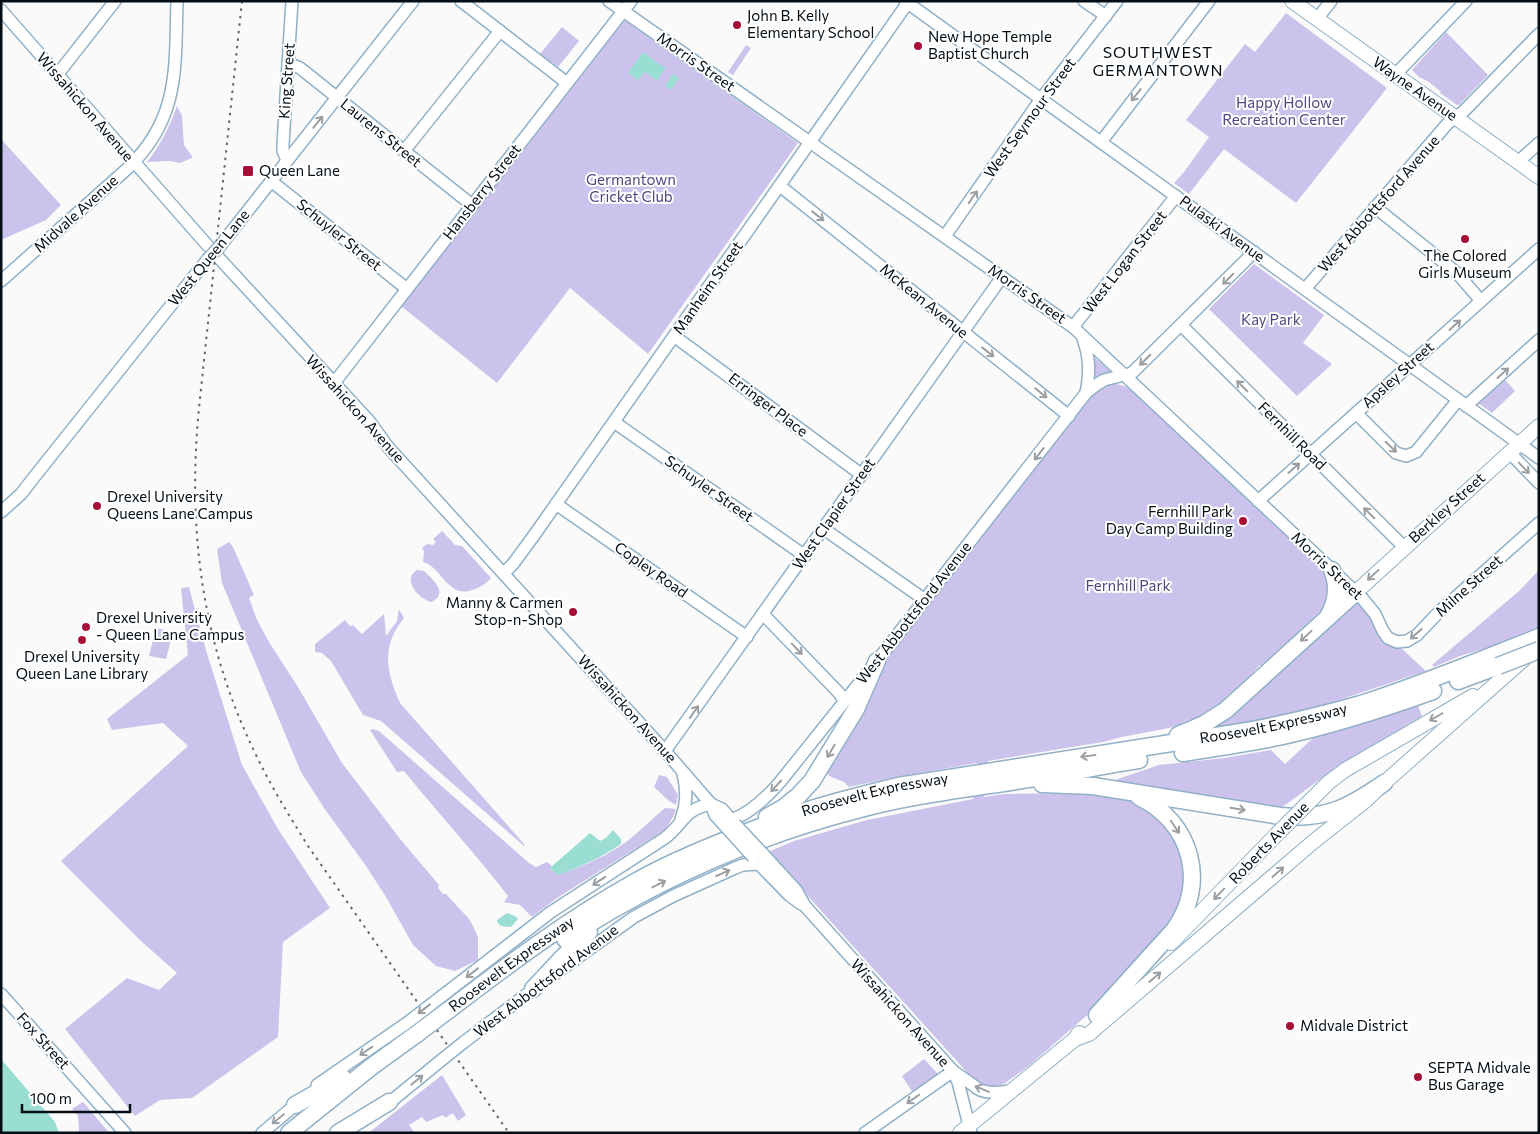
<svg xmlns="http://www.w3.org/2000/svg" width="1540" height="1134" font-family="Commissioner,sans-serif">
  <style>
    .green { fill: #cbc3ec }
    .water { fill: #99ddd3 }
    .lines { fill: none; stroke-linecap: round; stroke-linejoin: round }
    .minor-casing { stroke: #90b0c7; stroke-width: 14 }
    .major-casing { stroke: #90b0c7; stroke-width: 16 }
    .highway-casing { stroke: #90b0c7; stroke-width: 19 }
    .minor { stroke: #fff; stroke-width: 11 }
    .major { stroke: #fff; stroke-width: 14 }
    .highway { stroke: #fff; stroke-width: 16 }
    .rail { stroke: #61676c; stroke-width: 2; stroke-dasharray: 2.5 5; stroke-linecap: butt }
    .minor-bridge-casing { stroke: #90b0c7; stroke-width: 14; stroke-linecap: butt }
    .major-bridge-casing { stroke: #90b0c7; stroke-width: 16; stroke-linecap: butt }
    .highway-bridge-casing { stroke: #90b0c7; stroke-width: 19; stroke-linecap: butt }
    .minor-bridge { stroke: #fff; stroke-width: 11 }
    .major-bridge { stroke: #fff; stroke-width: 14 }
    .highway-bridge { stroke: #fff; stroke-width: 16 }
    .oneway { stroke: #9b9fa2 }
    .poi-dot { fill: #a70e35; stroke: #fff; stroke-width: 2 }
    .labels { text-anchor: middle; stroke-width: 4; stroke-linejoin: round; paint-order: stroke }
    .poi-label { font-size: 15px; fill: #040e16; stroke: #fff; text-anchor: start }
    .street-label { font-size: 15px; fill: #040e16; stroke: #fff }
    .park-label { font-size: 15px; fill: #544481; stroke: #fff }
    .neighbourhood-label { font-size: 16px; letter-spacing: 1px; fill: #040e16; stroke: #fff }
  </style>
  <rect width="100%" height="100%" fill="#fafafa"/>
  <!-- green -->
  <g class="green">
    <polygon points="1286,13 1387,88 1296,203 1224,149 1189,194 1174,183 1184,172 1209,137 1186,120 1245,44 1255,52"/>
    <polygon points="624,20 798,143 648,354 570,288 497,383 401,306"/>
    <polygon points="562,27 579,41 558,67 540,54"/>
    <polygon points="1446,32 1488,75 1459,105 1457,105 1440,93 1441,92 1429,82 1419,77 1412,70"/>
    <polygon points="746,45 751,48 733,75 728,72"/>
    <path d="M177,106L182,116L184,145L192,156V158L180,163L170,161L147,162C160,146 170,126 177,106Z"/>
    <polygon points="1,139 61,205 46,220 1,240"/>
    <polygon points="1254,264 1324,315 1303,343 1332,364 1297,396 1209,309"/>
    <polygon points="1095,358 1109,370 1110,373 1095,377"/>
    <polygon points="1505,380 1515,391 1492,413 1478,403"/>
    <polygon points="1114,383 1124,386 1130,389 1328,574 1331,604 1264,667 1260,665 1244,682 1226,697 1221,704 1216,705 1198,717 1183,722 1182,724 1169,728 1122,737 1103,742 988,761 984,797 1004,794 1071,793 1127,799 1157,814 1185,852 1182,911 1102,1002 1030,1065 1004,1084 994,1087 982,1085 974,1080 768,852 794,841 867,820 973,799 977,763 886,779 849,787 844,782 829,776 828,774 828,771 888,655 1090,397 1100,386"/>
    <path d="M442,531L455,545L462,546L491,578C486,584 479,588 472,590C448,599 442,567 423,562L424,551L422,548L427,544L433,545L436,542L433,539Z"/>
    <polygon points="229,542 233,547 254,595 249,598 257,620 269,642 298,687 342,763 401,840 439,885 438,888 443,894 446,894 470,920 478,937 478,960 455,971 436,966 413,945 386,897 366,866 324,808 301,772 222,583 217,549"/>
    <path d="M417,570L424,571C433,580 449,592 432,602C419,600 401,579 417,570Z"/>
    <polygon points="1539,570 1539,628 1527,635 1460,656 1434,667 1432,665 1519,591"/>
    <polygon points="189,587 205,647 242,765 278,829 330,908 283,942 278,1037 192,1098 160,1100 135,1116 65,1029 127,978 159,990 177,973 141,941 61,861 188,746 163,723 112,730 107,719 188,655 181,588"/>
    <polygon points="1356,600 1368,614 1381,638 1393,647 1401,648 1426,671 1315,708 1264,719 1211,728"/>
    <path d="M399,609L404,618C381,646 386,672 400,703L525,845L524,846L381,721L363,715L331,661L322,653L315,652V644L345,620L350,626L353,625L362,634L384,614L386,636L397,621Z"/>
    <polygon points="156,628 173,632 166,659 149,656"/>
    <polygon points="1418,706 1422,716 1344,762 1281,808 1143,789 1112,781 1159,765 1224,758 1271,750 1285,764 1313,738"/>
    <path d="M373,729L379,731L529,863L536,867L547,862L552,866L550,868L557,875C580,868 611,854 630,839C642,829 653,818 665,808L676,809L673,817L665,830L557,898L532,917L520,905L504,902L508,896C475,853 438,813 404,771L397,772L370,730Z"/>
    <polygon points="659,775 667,777 678,795 676,805 669,801 654,787"/>
    <polygon points="924,1059 938,1074 913,1093 902,1076"/>
    <polygon points="442,1075 466,1115 458,1121 453,1113 445,1118 443,1115 426,1122 422,1117 409,1125 414,1132 412,1133 370,1133 371,1131"/>
    <polygon points="83,1102 107,1130 110,1133 79,1133 78,1116 72,1109"/>
  </g>
  <!-- water -->
  <g class="water">
    <polygon points="643,52 663,67 666,67 657,81 645,72 638,80 628,73"/>
    <polygon points="673,74 679,78 671,90 665,86"/>
    <path d="M613,830L621,839V844C602,857 579,868 557,875L550,868L590,833L600,841L606,838Z"/>
    <polygon points="507,913 515,916 518,919 511,927 501,926 497,922 497,920"/>
    <polygon points="1,1059 55,1122 59,1133 1,1133"/>
  </g>
  <g class="lines">
    <!-- minor casing -->
    <g class="minor-casing">
      <g id="minor">
        <polyline points="461,1 567,83"/>
        <polyline points="609,1 1073,327 1362,598 1375,614 1383,631 1388,638 1397,642 1407,641 1417,635 1439,612 1539,523"/>
        <polyline points="905,1 1539,458"/>
        <polyline points="1084,1 1106,16"/>
        <polyline points="1,10 208,246"/>
        <polyline points="1317,19 1331,1"/>
        <polyline points="288,63 300,68 472,205"/>
        <polyline points="57,75 115,1"/>
        <polyline points="1395,75 1466,1"/>
        <polyline points="1101,142 1209,1"/>
        <polyline points="404,151 500,31"/>
        <polyline points="287,160 283,151 283,144 292,1"/>
        <polyline points="1518,162 1539,143"/>
        <polyline points="271,181 407,289"/>
        <polyline points="780,186 1069,416"/>
        <polyline points="1375,207 1457,273 1481,301"/>
        <polyline points="945,236 1041,99 1117,1"/>
        <polyline points="220,246 413,1"/>
        <polyline points="218,257 370,422 388,447 665,751 711,804 715,815 726,827"/>
        <path d="M1,281L128,168C180,118 175,68 177,1"/>
        <polyline points="1305,289 1448,123 1463,112 1539,34"/>
        <polyline points="1181,325 1404,547"/>
        <polyline points="1073,327 1176,196"/>
        <polyline points="674,336 862,475"/>
        <path d="M1083,339C1090,357 1090,374 1086,393"/>
        <polyline points="334,383 631,1"/>
        <polyline points="1466,406 1539,340"/>
        <polyline points="1356,413 1396,453 1406,456 1416,452 1458,400"/>
        <polyline points="614,422 805,556"/>
        <polyline points="1509,452 1539,483"/>
        <polyline points="1258,501 1539,249"/>
        <polyline points="556,504 747,637"/>
        <polyline points="1,512 21,494 35,476 207,260"/>
        <polyline points="824,529 925,600"/>
        <polyline points="504,573 513,564 535,534 909,1"/>
        <polyline points="763,614 840,694 844,701"/>
        <polyline points="665,751 1002,277"/>
        <polyline points="711,804 722,809 735,824"/>
        <path d="M681,819C687,804 687,789 683,774"/>
        <path d="M731,820C751,813 767,797 780,782L877,661L1086,393L1096,385L1104,380L1132,373L1254,252"/>
        <polyline points="763,854 796,890 805,906 953,1071 958,1082 971,1133"/>
        <polyline points="755,860 789,895 801,904"/>
        <polyline points="556,973 634,917 673,896 735,868 743,865 759,864"/>
        <polyline points="1,994 125,1133"/>
        <path d="M442,996L551,912L665,838C684,823 684,809 711,804"/>
        <polyline points="464,1042 539,985"/>
        <path d="M953,1071L973,1085C982,1095 1001,1093 1013,1090"/>
        <polyline points="317,1085 407,1023"/>
        <polyline points="384,1107 444,1058"/>
        <polyline points="262,1133 300,1101"/>
        <polyline points="865,1133 953,1071"/>
      </g>
    </g>
    <!-- major casing -->
    <g class="major-casing">
      <g id="major">
        <polyline points="1292,1 1539,177"/>
        <polyline points="1356,592 1539,426"/>
        <polyline points="1312,799 1328,783 1345,770 1473,696"/>
        <polyline points="1171,943 1277,834"/>
        <polyline points="1075,1039 1089,1034 1313,842 1365,801 1384,783 1524,659"/>
        <polyline points="960,1133 1075,1039 1079,1033"/>
      </g>
    </g>
    <!-- highway casing -->
    <g class="highway-casing">
      <g id="highway">
        <path d="M1329,615C1337,600 1339,586 1332,570"/>
        <polyline points="1458,681 1498,666"/>
        <polyline points="1178,735 1204,724 1226,710 1356,592"/>
        <path d="M1183,753C1210,749 1236,745 1263,740C1321,729 1377,711 1433,691"/>
        <path d="M1042,784L1093,786L1280,816C1325,820 1348,808 1384,783"/>
        <polyline points="767,817 783,808 798,796 812,781 856,709 877,661"/>
        <path d="M565,939C657,879 757,835 864,808C914,795 965,789 1016,781C1057,775 1098,766 1139,760"/>
        <polyline points="533,989 563,957 589,932"/>
        <path id="s1" d="M450,1009C509,964 569,919 635,882C676,859 719,842 763,826C775,822 787,817 799,813C832,802 865,794 898,786L1235,733C1277,726 1319,716 1361,704C1421,685 1480,660 1539,637"/>
        <path d="M1097,1015L1174,930C1208,884 1192,822 1139,797"/>
        <polyline points="295,1105 343,1078"/>
        <polyline points="289,1133 371,1067 418,1033"/>
        <polyline points="338,1133 389,1102"/>
      </g>
    </g>
    <!-- minor -->
    <use href="#minor" class="minor"/>
    <!-- major -->
    <use href="#major" class="major"/>
    <!-- highway -->
    <use href="#highway" class="highway"/>
    <!-- rail -->
    <path class="rail" d="M242,1L199,408C187,530 202,646 257,757C272,788 290,817 308,846L509,1133"/>
    <!-- minor-bridge casing -->
    <g class="minor-bridge-casing">
      <g id="minor-bridge">
        <polyline points="207,260 220,246"/>
        <polyline points="735,824 763,854"/>
        <polyline points="726,827 753,857"/>
        <polyline points="407,1023 442,996"/>
        <polyline points="444,1058 464,1042"/>
      </g>
    </g>
    <!-- major-bridge casing -->
    <g class="major-bridge-casing">
      <polyline id="major-bridge" points="1277,834 1312,799"/>
    </g>
    <!-- highway-bridge casing -->
    <g class="highway-bridge-casing">
      <g id="highway-bridge">
        <polyline points="1498,666 1539,650"/>
        <polyline points="418,1033 450,1009"/>
      </g>
    </g>
    <!-- minor-bridge -->
    <use href="#minor-bridge" class="minor-bridge"/>
    <!-- major-bridge -->
    <use href="#major-bridge" class="major-bridge"/>
    <!-- highway-bridge -->
    <use href="#highway-bridge" class="highway-bridge"/>
  </g>
  <!-- one-way arrows -->
  <defs><path id="oneway-shaft" d="M-6 0H5M1.5-3L5.5 0L1.5 3" fill="none" stroke-width="1.6" stroke-linecap="round" stroke-linejoin="round" transform="scale(1.25)"/></defs>
  <g class="oneway">
    <use href="#oneway-shaft" transform="translate(1136 95) rotate(128)"/>
    <use href="#oneway-shaft" transform="translate(318 122) rotate(-51)"/>
    <use href="#oneway-shaft" transform="translate(973 197) rotate(-55)"/>
    <use href="#oneway-shaft" transform="translate(818 216) rotate(38)"/>
    <use href="#oneway-shaft" transform="translate(1228 279) rotate(135)"/>
    <use href="#oneway-shaft" transform="translate(1455 325) rotate(-42)"/>
    <use href="#oneway-shaft" transform="translate(988 352) rotate(38)"/>
    <use href="#oneway-shaft" transform="translate(1145 360) rotate(135)"/>
    <use href="#oneway-shaft" transform="translate(1503 373) rotate(-42)"/>
    <use href="#oneway-shaft" transform="translate(1242 386) rotate(-135)"/>
    <use href="#oneway-shaft" transform="translate(1041 393) rotate(39)"/>
    <use href="#oneway-shaft" transform="translate(1391 447) rotate(44)"/>
    <use href="#oneway-shaft" transform="translate(1039 454) rotate(128)"/>
    <use href="#oneway-shaft" transform="translate(1294 468) rotate(-42)"/>
    <use href="#oneway-shaft" transform="translate(1524 468) rotate(46)"/>
    <use href="#oneway-shaft" transform="translate(1369 513) rotate(-135)"/>
    <use href="#oneway-shaft" transform="translate(1373 575) rotate(137)"/>
    <use href="#oneway-shaft" transform="translate(1416 634) rotate(139)"/>
    <use href="#oneway-shaft" transform="translate(1306 636) rotate(137)"/>
    <use href="#oneway-shaft" transform="translate(797 649) rotate(46)"/>
    <use href="#oneway-shaft" transform="translate(694 712) rotate(-55)"/>
    <use href="#oneway-shaft" transform="translate(1436 717) rotate(150)"/>
    <use href="#oneway-shaft" transform="translate(831 751) rotate(120)"/>
    <use href="#oneway-shaft" transform="translate(1088 756) rotate(172)"/>
    <use href="#oneway-shaft" transform="translate(776 786) rotate(133)"/>
    <use href="#oneway-shaft" transform="translate(1238 809) rotate(9)"/>
    <use href="#oneway-shaft" transform="translate(1175 827) rotate(56)"/>
    <use href="#oneway-shaft" transform="translate(1278 872) rotate(-41)"/>
    <use href="#oneway-shaft" transform="translate(723 873) rotate(-24)"/>
    <use href="#oneway-shaft" transform="translate(599 881) rotate(147)"/>
    <use href="#oneway-shaft" transform="translate(659 884) rotate(-27)"/>
    <use href="#oneway-shaft" transform="translate(1219 894) rotate(134)"/>
    <use href="#oneway-shaft" transform="translate(472 973) rotate(142)"/>
    <use href="#oneway-shaft" transform="translate(1155 977) rotate(-41)"/>
    <use href="#oneway-shaft" transform="translate(424 1009) rotate(142)"/>
    <use href="#oneway-shaft" transform="translate(366 1051) rotate(146)"/>
    <use href="#oneway-shaft" transform="translate(417 1080) rotate(-39)"/>
    <use href="#oneway-shaft" transform="translate(982 1089) rotate(-158)"/>
    <use href="#oneway-shaft" transform="translate(913 1099) rotate(145)"/>
    <use href="#oneway-shaft" transform="translate(278 1119) rotate(141)"/>
  </g>
  <!-- markers -->
  <g class="poi-dot">
    <circle cx="737" cy="25" r="5"/>
    <circle cx="918" cy="46" r="5"/>
    <rect x="242" y="165" width="12" height="12" rx="2.5"/>
    <circle cx="1465" cy="239" r="5"/>
    <circle cx="97" cy="506" r="5"/>
    <circle cx="1243" cy="521" r="5"/>
    <circle cx="573" cy="612" r="5"/>
    <circle cx="86" cy="627" r="5"/>
    <circle cx="82" cy="640" r="5"/>
    <circle cx="1290" cy="1026" r="5"/>
    <circle cx="1418" cy="1077" r="5"/>
  </g>
  <g class="labels">
    <!-- poi labels -->
    <g class="poi-label">
      <text x="747" y="21">John B. Kelly<tspan x="747" dy="17">Elementary School</tspan></text>
      <text x="928" y="42">New Hope Temple<tspan x="928" dy="17">Baptist Church</tspan></text>
      <text x="259" y="176">Queen Lane</text>
      <text x="1465" y="261" text-anchor="middle">The Colored<tspan x="1465" dy="17">Girls Museum</tspan></text>
      <text x="107" y="502">Drexel University<tspan x="107" dy="17">Queens Lane Campus</tspan></text>
      <text x="1233" y="517" text-anchor="end">Fernhill Park<tspan x="1233" dy="17">Day Camp Building</tspan></text>
      <text x="563" y="608" text-anchor="end">Manny &amp; Carmen<tspan x="563" dy="17">Stop-n-Shop</tspan></text>
      <text x="96" y="623">Drexel University<tspan x="96" dy="17">- Queen Lane Campus</tspan></text>
      <text x="82" y="662" text-anchor="middle">Drexel University<tspan x="82" dy="17">Queen Lane Library</tspan></text>
      <text x="1300" y="1031">Midvale District</text>
      <text x="1428" y="1073">SEPTA Midvale<tspan x="1428" dy="17">Bus Garage</tspan></text>
    </g>
    <!-- street labels -->
    <g class="street-label">
      <text transform="translate(696 62) rotate(35)" y="5">Morris Street</text>
      <text transform="translate(287 81) rotate(-86)" y="5">King Street</text>
      <text transform="translate(1415 89) rotate(35)" y="5">Wayne Avenue</text>
      <text transform="translate(85 107) rotate(49)" y="5">Wissahickon Avenue</text>
      <text transform="translate(1030 118) rotate(-54)" y="5">West Seymour Street</text>
      <text transform="translate(381 133) rotate(39)" y="5">Laurens Street</text>
      <text transform="translate(482 192) rotate(-52)" y="5">Hansberry Street</text>
      <text transform="translate(1379 204) rotate(-49)" y="5">West Abbottsford Avenue</text>
      <text transform="translate(76 214) rotate(-42)" y="5">Midvale Avenue</text>
      <text transform="translate(1222 229) rotate(36)" y="5">Pulaski Avenue</text>
      <text transform="translate(339 235) rotate(39)" y="5">Schuyler Street</text>
      <text transform="translate(209 258) rotate(-51)" y="5">West Queen Lane</text>
      <text transform="translate(1125 262) rotate(-52)" y="5">West Logan Street</text>
      <text transform="translate(708 288) rotate(-55)" y="5">Manheim Street</text>
      <text transform="translate(1027 294) rotate(35)" y="5">Morris Street</text>
      <text transform="translate(924 301) rotate(39)" y="5">McKean Avenue</text>
      <text transform="translate(1398 375) rotate(-42)" y="5">Apsley Street</text>
      <text transform="translate(768 405) rotate(37)" y="5">Erringer Place</text>
      <text transform="translate(355 409) rotate(48)" y="5">Wissahickon Avenue</text>
      <text transform="translate(1292 436) rotate(45)" y="5">Fernhill Road</text>
      <text transform="translate(709 489) rotate(35)" y="5">Schuyler Street</text>
      <text transform="translate(1447 508) rotate(-42)" y="5">Berkley Street</text>
      <text transform="translate(834 514) rotate(-55)" y="5">West Clapier Street</text>
      <text transform="translate(1327 566) rotate(43)" y="5">Morris Street</text>
      <text transform="translate(651 570) rotate(35)" y="5">Copley Road</text>
      <text transform="translate(1469 586) rotate(-42)" y="5">Milne Street</text>
      <text transform="translate(914 613) rotate(-52)" y="5">West Abbottsford Avenue</text>
      <text transform="translate(627 709) rotate(48)" y="5">Wissahickon Avenue</text>
      <text dy="5" stroke="none"><textPath href="#s1" startOffset="886">Roosevelt Expressway</textPath></text>
      <text dy="5" stroke="none"><textPath href="#s1" startOffset="481">Roosevelt Expressway</textPath></text>
      <text transform="translate(1269 843) rotate(-46)" y="5">Roberts Avenue</text>
      <text dy="5" stroke="none"><textPath href="#s1" startOffset="76">Roosevelt Expressway</textPath></text>
      <text transform="translate(546 981) rotate(-37)" y="5">West Abbottsford Avenue</text>
      <text transform="translate(900 1013) rotate(48)" y="5">Wissahickon Avenue</text>
      <text transform="translate(43 1041) rotate(48)" y="5">Fox Street</text>
    </g>
    <!-- park labels -->
    <g class="park-label">
      <text x="1284" y="108">Happy Hollow<tspan x="1284" dy="17">Recreation Center</tspan></text>
      <text x="631" y="185">Germantown<tspan x="631" dy="17">Cricket Club</tspan></text>
      <text x="1271" y="325">Kay Park</text>
      <text x="1128" y="591">Fernhill Park</text>
    </g>
    <!-- neighbourhood labels -->
    <g class="neighbourhood-label">
      <text x="1158" y="58">SOUTHWEST<tspan x="1158" dy="18">GERMANTOWN</tspan></text>
    </g>
  </g>
  <!-- border -->
  <rect width="1540" height="1134" fill="none" stroke="#040e16" stroke-width="5"/>
  <!-- scale -->
  <path d="M22 1104v8h108v-8" fill="none" stroke="#040e16" stroke-width="2.5"/>
  <text x="30" y="1104" font-size="15" fill="#040e16" stroke="#ffffff" stroke-width="4" paint-order="stroke">100 m</text>
</svg>
